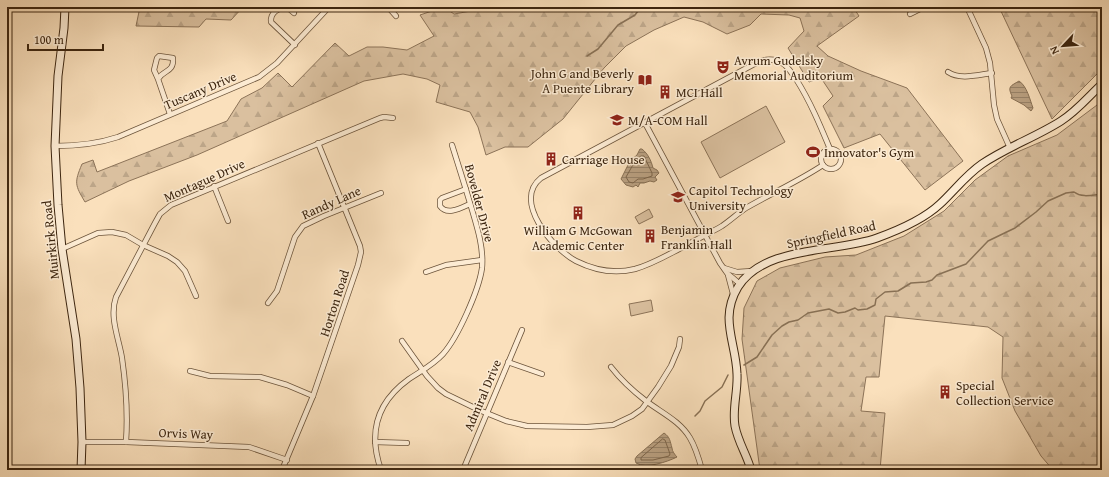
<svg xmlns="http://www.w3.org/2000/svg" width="1109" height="477" font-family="'Gentium Book Plus',serif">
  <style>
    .forest { fill: url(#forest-firs); stroke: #8c7358 }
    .garden { fill: #dac09f; stroke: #8c7358 }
    .water { fill: url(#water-rules); stroke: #887054 }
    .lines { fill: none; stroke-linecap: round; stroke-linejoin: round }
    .shore { stroke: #7c6449; stroke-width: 1 }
    .stream { stroke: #887054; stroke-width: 1.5 }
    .street-casing { stroke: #6c543b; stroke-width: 6 }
    .secondary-casing { stroke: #3d2610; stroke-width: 9 }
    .street { stroke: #fcebd3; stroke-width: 4.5 }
    .secondary { stroke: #fcebd3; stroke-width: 7 }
    .labels { text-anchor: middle; stroke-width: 3; stroke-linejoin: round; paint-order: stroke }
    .poi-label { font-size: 13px; fill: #3d2610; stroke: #fcebd3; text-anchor: start }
    .street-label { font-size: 13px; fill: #3d2610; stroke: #fcebd3 }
  </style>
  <defs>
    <pattern id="forest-firs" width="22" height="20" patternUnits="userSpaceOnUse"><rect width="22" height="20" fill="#dac09f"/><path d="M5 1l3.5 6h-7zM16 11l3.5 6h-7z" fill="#bca588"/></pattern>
    <pattern id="water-rules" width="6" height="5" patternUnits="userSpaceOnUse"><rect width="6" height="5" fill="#baa182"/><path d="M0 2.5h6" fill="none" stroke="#988369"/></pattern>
  </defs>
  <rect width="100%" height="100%" fill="#fae0bc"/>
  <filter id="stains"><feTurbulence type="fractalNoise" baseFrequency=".005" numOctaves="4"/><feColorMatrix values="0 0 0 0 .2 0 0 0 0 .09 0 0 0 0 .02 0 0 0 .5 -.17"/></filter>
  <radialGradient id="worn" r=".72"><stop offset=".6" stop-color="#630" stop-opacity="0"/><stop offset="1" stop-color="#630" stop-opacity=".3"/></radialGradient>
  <!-- forest -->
  <g class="forest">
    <polygon points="140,7 243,7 231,20 206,19 199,27 136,26"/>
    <path d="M444,7L454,14L471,11L482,7H853L859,16L817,46L828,56L861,71L907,88L963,161L925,190L880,134L844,148L823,106L833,96L821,78L809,82L788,48L804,31L800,18L789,15L761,14L750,25L727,34L703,22L684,17L654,30L626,46L604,68L563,119L528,147H505L486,155L478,127L470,112L436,102L440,85L427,79L403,74L364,81L197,155L129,181L85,202C75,185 74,183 82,164L93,160L97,172L227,121L241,99L262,88L278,73L292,87L335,43L349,56L367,47H383L407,50L434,36L420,15Z"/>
    <polygon points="999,7 1102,7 1102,69 1052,119"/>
    <polygon points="1102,99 1102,470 1053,470 1041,456 1015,411 1002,378 1003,337 988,327 885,316 879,377 866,377 861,411 885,413 880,470 760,470 742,339 744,308 757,281 780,268 825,257 856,255 904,236 944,211 975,180 1008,156 1057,135 1097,105"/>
  </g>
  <!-- garden -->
  <g class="garden">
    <polygon points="766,106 785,142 720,178 701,142"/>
    <polygon points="649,209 653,217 639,224 635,217"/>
    <polygon points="651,300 653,311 631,316 629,304"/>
  </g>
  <!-- water -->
  <g class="water">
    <path d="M1019,81C1027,86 1030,100 1033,108L1031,111L1024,105L1011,98L1012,96C1007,86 1011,86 1019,81Z"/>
    <path d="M640,149H642C648,154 651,160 653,168L657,170L659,173L655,177L657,180L654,182L650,181L644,183H640L638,187L636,185L633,187L626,185L621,179L630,161L637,155Z"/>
    <path d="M664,433C670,437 670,441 672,448C672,451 675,455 677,457C667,462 646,469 636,463L635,459L637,456Z"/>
  </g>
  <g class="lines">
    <!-- shore -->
    <g class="shore">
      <polygon points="641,156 644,156 652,173 652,176 643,179 638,179 633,183 629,182 626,177 634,163"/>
      <polygon points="663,439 665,440 670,454 669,456 653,460 641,460 641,458"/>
    </g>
    <!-- stream -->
    <g class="stream">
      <polyline points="587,56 598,49 618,25 635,15 641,7"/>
      <path d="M744,365L757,357L772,335L782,326L789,322L798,320L808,313L829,309L838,313L845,312L855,308L858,310L867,309L875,305L876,299L885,292L898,291L911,283L926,282L932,280L937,275L966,264L988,241L1015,228L1036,212L1048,201L1066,193L1074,192C1082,198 1092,195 1102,194"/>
      <polyline points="695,416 700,411 705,401 722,387 728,375"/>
    </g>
    <!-- street casing -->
    <g class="street-casing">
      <g id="street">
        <path d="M286,7C278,8 270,13 271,22L295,45"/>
        <polyline points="287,7 294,13"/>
        <polyline points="388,7 396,16"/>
        <polyline points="967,7 986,48 990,63 994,105 997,119 1010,148"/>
        <polyline points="910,14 924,7"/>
        <path d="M948,72C960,80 977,75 992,73"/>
        <path d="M158,79L154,70L157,58L159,56L173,58C174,73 164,69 158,79L170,114"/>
        <polyline points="645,123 720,263 727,273 740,284"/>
        <path d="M55,146C77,146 97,144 118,137L259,77L277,63L329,7"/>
        <circle cx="831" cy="159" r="10"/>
        <path d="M823,165C799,181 772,193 746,208C738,213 731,220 722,226C710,233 697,239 685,246C669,254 653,264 635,269C615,274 594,270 576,261C553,249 512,201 541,178L758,62C766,59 774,58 782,63C788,66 792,74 796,79C810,101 820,125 830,149"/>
        <polyline points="214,186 228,221"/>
        <path d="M466,189L442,198L440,200V206C447,216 461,208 470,204"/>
        <polyline points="62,249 98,233 112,232 126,235 143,245 168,256 177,262 185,271 196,296"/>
        <polyline points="724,268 737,272 752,271"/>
        <polyline points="426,272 446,265 482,260"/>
        <polyline points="728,275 733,294"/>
        <polyline points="268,303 277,291 295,237 303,226 324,216 381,193"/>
        <polyline points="402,341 427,376 438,388 446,394 479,410 506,421 527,426 587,427 613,425 632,416 642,409 658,387 671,366 679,347 680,339"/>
        <polyline points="508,362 542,374"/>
        <path d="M611,367C621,380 633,391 646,401C662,413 680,421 690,438C696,448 699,459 702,470"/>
        <polyline points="190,371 210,376 260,377 287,385 313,396"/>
        <polyline points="82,442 126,442 249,447 287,460"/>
        <path d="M126,442C128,414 126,386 122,358C119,339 109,317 116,297L155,223L160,214L171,205L380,118L384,117L393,118"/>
        <polyline points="375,442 407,443"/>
        <polyline points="282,470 313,396 358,265 361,252 360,246 318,143"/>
        <path d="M381,470C368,433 377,402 409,379C421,371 433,365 443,354C458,337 479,290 482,268C484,246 476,224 470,203C464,183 458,164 452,145"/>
        <polyline points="463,470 522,330"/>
      </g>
    </g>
    <!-- secondary casing -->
    <g class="secondary-casing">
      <g id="secondary">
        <polyline points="65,7 64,28 58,76 55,146 58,205 62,249 76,339 80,388 82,442 81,470"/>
        <path d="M751,470C747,455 738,442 735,426C732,409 738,392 737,374C736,342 719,319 738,287C764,245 836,253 877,238C899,230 923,220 940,204C954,191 966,175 982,164C1007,147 1036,137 1061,121C1077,111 1089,96 1102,84"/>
      </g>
    </g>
    <!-- street -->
    <use href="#street" class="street"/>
    <!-- secondary -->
    <use href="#secondary" class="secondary"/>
  </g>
  <!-- icons -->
  <defs>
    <g id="theatre-bare" transform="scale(1.08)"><path d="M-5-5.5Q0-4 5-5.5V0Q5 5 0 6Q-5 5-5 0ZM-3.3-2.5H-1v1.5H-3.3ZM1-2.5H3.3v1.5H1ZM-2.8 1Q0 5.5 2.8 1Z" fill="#8f2418" stroke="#fcebd3" stroke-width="2.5" paint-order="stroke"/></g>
    <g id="library-bare" transform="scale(1.08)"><path d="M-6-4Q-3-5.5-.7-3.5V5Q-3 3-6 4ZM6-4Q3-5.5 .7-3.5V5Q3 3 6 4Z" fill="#8f2418" stroke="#fcebd3" stroke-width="2.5" paint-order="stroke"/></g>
    <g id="building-bare" transform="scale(1.08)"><path d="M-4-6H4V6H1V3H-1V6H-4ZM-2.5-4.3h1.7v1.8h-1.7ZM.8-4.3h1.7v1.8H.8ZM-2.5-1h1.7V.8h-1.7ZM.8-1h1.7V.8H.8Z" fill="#8f2418" stroke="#fcebd3" stroke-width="2.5" paint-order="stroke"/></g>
    <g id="university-bare" transform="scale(1.08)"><path d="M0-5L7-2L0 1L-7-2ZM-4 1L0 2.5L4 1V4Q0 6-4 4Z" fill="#8f2418" stroke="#fcebd3" stroke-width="2.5" paint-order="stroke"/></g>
    <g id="stadium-bare" transform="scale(1.08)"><path d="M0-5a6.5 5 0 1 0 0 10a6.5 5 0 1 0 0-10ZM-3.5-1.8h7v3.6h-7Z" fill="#8f2418" stroke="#fcebd3" stroke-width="2.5" paint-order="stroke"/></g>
  </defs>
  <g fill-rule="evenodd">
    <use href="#theatre-bare" x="723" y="67"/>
    <use href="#library-bare" x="645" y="80"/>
    <use href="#building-bare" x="665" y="92"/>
    <use href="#university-bare" x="617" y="120"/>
    <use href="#stadium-bare" x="813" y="152"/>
    <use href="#building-bare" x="551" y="159"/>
    <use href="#university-bare" x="678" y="197"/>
    <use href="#building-bare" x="578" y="213"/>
    <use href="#building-bare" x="650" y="236"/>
    <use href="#building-bare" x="945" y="392"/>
  </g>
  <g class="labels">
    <!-- poi labels -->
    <g class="poi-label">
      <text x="734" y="65">Avrum Gudelsky<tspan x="734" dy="15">Memorial Auditorium</tspan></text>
      <text x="634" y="78" text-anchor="end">John G and Beverly<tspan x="634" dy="15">A Puente Library</tspan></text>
      <text x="676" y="97">MCI Hall</text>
      <text x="628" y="125">M/A-COM Hall</text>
      <text x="824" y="157">Innovator's Gym</text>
      <text x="562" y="164">Carriage House</text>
      <text x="689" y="195">Capitol Technology<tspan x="689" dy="15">University</tspan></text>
      <text x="661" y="234">Benjamin<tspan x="661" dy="15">Franklin Hall</tspan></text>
      <text x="578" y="235" text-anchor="middle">William G McGowan<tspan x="578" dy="15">Academic Center</tspan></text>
      <text x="956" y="390">Special<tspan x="956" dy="15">Collection Service</tspan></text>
    </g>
    <!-- street labels -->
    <g class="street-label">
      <text transform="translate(200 90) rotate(-23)" y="5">Tuscany Drive</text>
      <text transform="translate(204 180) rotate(-24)" y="5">Montague Drive</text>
      <text transform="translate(331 202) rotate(-24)" y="5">Randy Lane</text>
      <text transform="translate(480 203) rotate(75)" y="5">Bovelder Drive</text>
      <text transform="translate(831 234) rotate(-12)" y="5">Springfield Road</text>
      <text transform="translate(50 240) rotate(-96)" y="5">Muirkirk Road</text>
      <text transform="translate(334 303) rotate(-72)" y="5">Horton Road</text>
      <text transform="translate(482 395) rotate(-67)" y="5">Admiral Drive</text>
      <text transform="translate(186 433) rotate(2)" y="5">Orvis Way</text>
    </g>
  </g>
  <!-- margin -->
  <rect width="1109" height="477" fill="none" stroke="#fae0bc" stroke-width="24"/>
  <rect x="8" y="8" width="1093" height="461" fill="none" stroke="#3d2610" stroke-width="2"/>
  <rect x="12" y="12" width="1085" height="453" fill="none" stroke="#3d2610"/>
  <!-- north arrow -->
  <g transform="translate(1063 46) rotate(244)" stroke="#fcebd3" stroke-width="3" paint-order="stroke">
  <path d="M0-3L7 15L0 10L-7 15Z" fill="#3d2610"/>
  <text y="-6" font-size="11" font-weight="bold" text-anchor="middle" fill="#3d2610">N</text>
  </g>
  <!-- scale -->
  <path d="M28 44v6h75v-6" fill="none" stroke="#3d2610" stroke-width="2"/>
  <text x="34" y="44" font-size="12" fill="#3d2610" stroke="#fcebd3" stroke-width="3" paint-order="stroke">100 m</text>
  <rect width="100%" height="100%" filter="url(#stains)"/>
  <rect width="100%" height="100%" fill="url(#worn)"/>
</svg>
